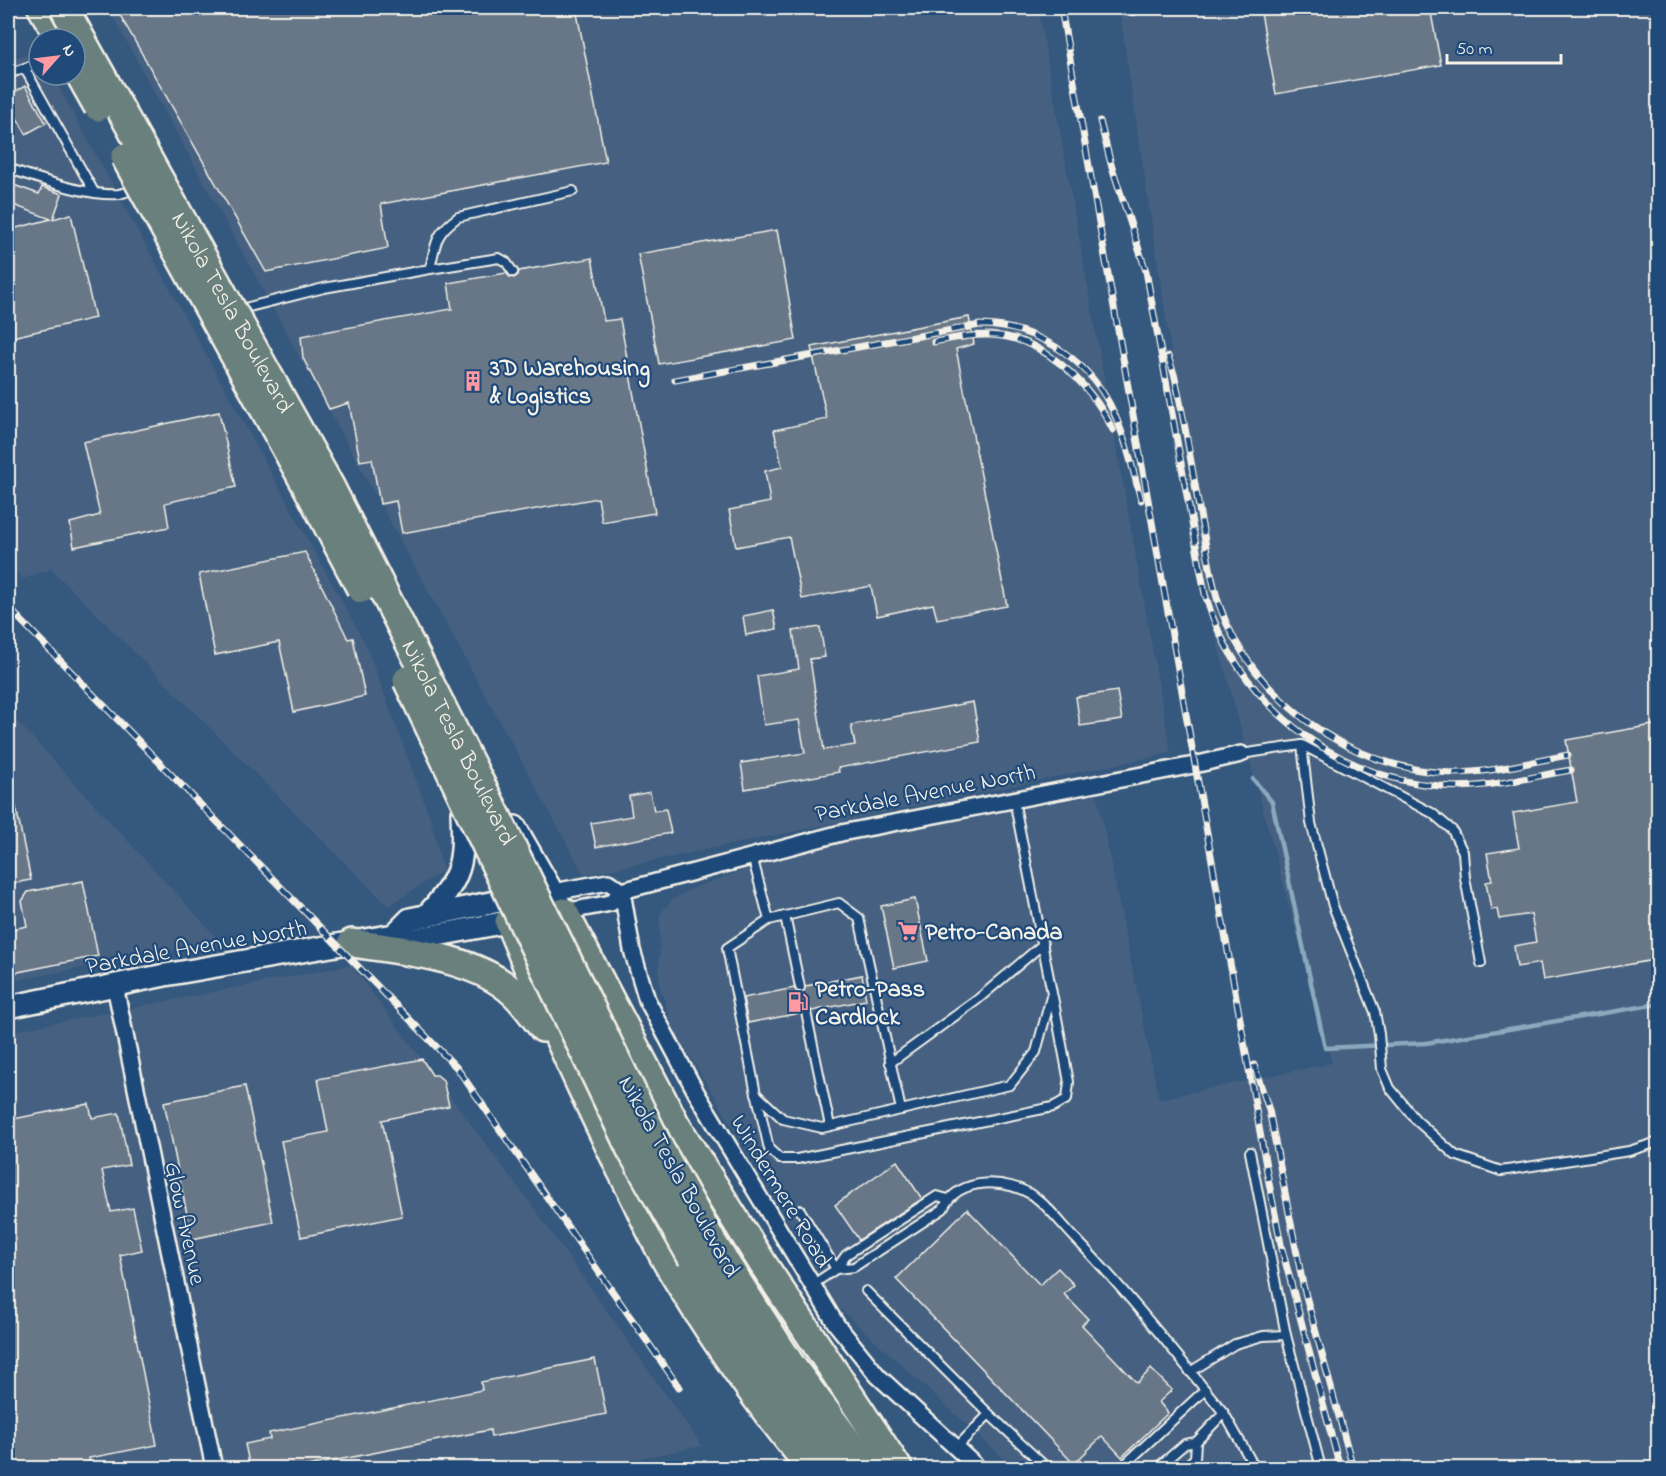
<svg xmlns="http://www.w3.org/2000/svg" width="1666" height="1476" font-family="'Indie Flower',sans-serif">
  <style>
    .built { fill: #446181 }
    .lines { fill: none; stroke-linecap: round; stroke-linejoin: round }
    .stream { stroke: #8aa9bd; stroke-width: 4.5 }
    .building { fill: #677787; stroke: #f4f1e8; stroke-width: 1.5 }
    .service-casing { stroke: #f4f1e8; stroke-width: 12 }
    .minor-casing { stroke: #f4f1e8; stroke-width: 20 }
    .secondary-casing { stroke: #f4f1e8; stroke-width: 26 }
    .motorway-casing { stroke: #f4f1e8; stroke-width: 32 }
    .service { stroke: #1f4a7a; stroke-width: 8 }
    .minor { stroke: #1f4a7a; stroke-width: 15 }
    .secondary { stroke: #1f4a7a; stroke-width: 21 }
    .motorway { stroke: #6a807c; stroke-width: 27 }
    .rail-casing { stroke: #f4f1e8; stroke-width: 7 }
    .rail { stroke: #1f4a7a; stroke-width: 4.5; stroke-dasharray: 14; stroke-linecap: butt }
    .motorway-bridge-casing { stroke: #f4f1e8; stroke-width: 32; stroke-linecap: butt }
    .motorway-bridge { stroke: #6a807c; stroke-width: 27 }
    .labels { text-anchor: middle; stroke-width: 4.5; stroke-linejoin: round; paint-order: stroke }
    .street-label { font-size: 24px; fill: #f4f1e8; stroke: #1f4a7a }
    .poi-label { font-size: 24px; font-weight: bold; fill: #f4f1e8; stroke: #1f4a7a; text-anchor: start }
  </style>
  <rect width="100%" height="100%" fill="#35587e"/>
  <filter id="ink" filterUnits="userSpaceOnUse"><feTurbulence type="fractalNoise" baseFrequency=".0167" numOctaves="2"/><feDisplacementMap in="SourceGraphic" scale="12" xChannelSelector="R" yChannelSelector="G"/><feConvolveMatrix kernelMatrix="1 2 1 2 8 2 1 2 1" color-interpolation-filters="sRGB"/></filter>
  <g filter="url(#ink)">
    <!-- built -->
    <g class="built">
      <polygon points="108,8 1038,8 1171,753 584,875"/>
      <polygon points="1119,8 1658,8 1658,1468 1014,1468 837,1306 766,1181 674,1030 659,984 660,914 672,900 691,889 793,852 882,834 1097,795 1159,1099 1332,1063 1212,623"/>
      <polygon points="39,54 39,75 52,75 366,645 431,820 443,871 388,906 51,569 23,579 8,564 8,58"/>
      <polygon points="8,711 220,941 8,982"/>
      <polygon points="351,965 534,1208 702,1446 592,1468 8,1468 8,1032"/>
    </g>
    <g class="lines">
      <!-- stream -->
      <polyline class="stream" points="1253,779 1272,802 1325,1048 1426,1043 1658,1004"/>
    </g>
    <!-- building -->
    <g class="building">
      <polygon points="116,8 576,8 606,162 381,204 388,248 266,272"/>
      <polygon points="1260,8 1430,8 1441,65 1276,94"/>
      <polygon points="25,86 46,123 26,134 8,102 8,96"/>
      <polygon points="8,183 39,194 42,187 62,194 53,219 71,214 95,318 8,338 8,230 51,219 8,203"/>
      <polygon points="777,230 796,340 659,364 638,254"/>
      <polygon points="592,258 604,321 620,319 655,513 602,522 598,498 402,533 396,501 380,504 372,459 360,461 349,403 329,409 303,358 301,336 452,309 448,283 506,273 510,277 514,278 518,275 519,271"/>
      <polygon points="969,317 974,344 956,349 1007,606 937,619 933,604 877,616 871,586 802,599 789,537 736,547 729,510 770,502 765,471 782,467 774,430 827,419 811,347"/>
      <polygon points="219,412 236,487 165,503 169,527 74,547 70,523 100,515 83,442"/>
      <polygon points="305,552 348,639 353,638 365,696 294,712 279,642 215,655 199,574"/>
      <polygon points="773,610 777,629 746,635 743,616"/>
      <polygon points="820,627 825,657 810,659 824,750 855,745 851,725 973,702 980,742 838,768 839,772 745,789 741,763 805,753 799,720 764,725 757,676 799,669 793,631"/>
      <polygon points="1117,691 1122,720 1080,726 1076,697"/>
      <polygon points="1659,724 1659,959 1543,980 1540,963 1517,967 1514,946 1536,942 1531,914 1499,919 1497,909 1491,910 1486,882 1492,881 1487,853 1519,848 1513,813 1577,802 1566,740"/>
      <polygon points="650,792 654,811 666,809 671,833 596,847 591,823 632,816 629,796"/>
      <polygon points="13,793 31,880 8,884 8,794"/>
      <polygon points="83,881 98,956 8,974 8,930 27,926 22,901 28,892"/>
      <polygon points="915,899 928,961 894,968 881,906"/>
      <polygon points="862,975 866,1000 812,1011 805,1006 802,1008 800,1013 748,1023 743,998 794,988 796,991 801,993 804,991 806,986"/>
      <polygon points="422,1059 432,1075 437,1075 443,1080 449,1106 382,1120 402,1216 301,1237 281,1141 328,1132 318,1079"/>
      <polygon points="245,1086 273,1222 192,1239 164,1102"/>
      <polygon points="89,1104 92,1118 119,1113 129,1165 102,1170 111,1212 133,1208 142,1250 120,1255 157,1445 89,1458 91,1468 8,1468 8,1120"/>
      <polygon points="897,1161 922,1199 859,1240 835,1205"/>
      <polygon points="967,1209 1040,1285 1058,1268 1074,1285 1064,1294 1088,1319 1082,1325 1137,1383 1151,1369 1172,1390 1159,1402 1168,1413 1122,1457 1102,1436 1074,1464 896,1279"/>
      <polygon points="595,1359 606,1414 491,1437 490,1430 297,1468 250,1468 245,1444 270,1439 269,1433 482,1390 481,1382"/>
    </g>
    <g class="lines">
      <!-- service casing -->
      <g class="service-casing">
        <g id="service">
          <polyline points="1132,8 1133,10"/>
          <polyline points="25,69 94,192"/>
          <polyline points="8,74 39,63"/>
          <path d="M8,168C35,178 91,197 119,194C124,193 131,190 137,188"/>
          <polyline points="430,269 499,258 506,262 513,272"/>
          <path d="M237,310L324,288L430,269C436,242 435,234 458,217L573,191"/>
          <polyline points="1302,745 1311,823 1333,906 1375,1012 1379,1034 1382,1069 1390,1088 1416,1120 1455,1155 1501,1171 1629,1151 1658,1142"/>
          <polyline points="1241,754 1302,745 1432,813 1452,830 1463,852 1465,878 1481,963"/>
          <polyline points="752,856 769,920 727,948 756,1094 783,1119 822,1128 1010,1085 1036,1052 1052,993 1014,800"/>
          <polyline points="785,916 800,987"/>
          <polyline points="769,920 839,903 859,918 901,1110"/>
          <polyline points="806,1012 830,1126"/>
          <polyline points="890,1063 977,1000 1043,944"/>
          <polyline points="757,1096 769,1149 780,1159 797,1159 1053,1107 1067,1099 1069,1082 1053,997"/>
          <polyline points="1250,1152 1286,1335"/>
          <path d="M948,1199L937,1196L846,1255L836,1269L854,1267L943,1209C958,1176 1008,1178 1035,1197C1049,1207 1064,1227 1076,1239C1129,1294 1176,1354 1224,1413L1196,1442"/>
          <polyline points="800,1210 836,1269 812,1285"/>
          <polyline points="866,1291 989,1414 956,1448"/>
          <polyline points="1190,1372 1235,1344 1263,1336 1286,1335 1321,1468"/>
          <polyline points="1224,1413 1255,1468"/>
          <polyline points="989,1414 1047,1468"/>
          <polyline points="1121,1468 1205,1390"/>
          <polyline points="1157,1468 1185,1444 1196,1442 1195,1458 1184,1468"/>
        </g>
      </g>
      <!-- minor casing -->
      <g class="minor-casing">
        <g id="minor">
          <polyline points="622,891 632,950 647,1000 697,1094 836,1324 878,1376 978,1468"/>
          <polyline points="553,892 608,882 622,891"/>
          <polyline points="564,912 611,903 622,891 841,833 1194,765 1241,754"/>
          <polyline points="115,986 214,1468"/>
        </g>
      </g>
      <!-- secondary casing -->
      <g class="secondary-casing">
        <g id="secondary">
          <polyline points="515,827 564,912"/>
          <path d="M426,916C462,878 464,864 462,813"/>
          <polyline points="394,935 410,919 525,896"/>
          <polyline points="8,1007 165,975 394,935 416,939 523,919"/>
        </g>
      </g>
      <!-- motorway casing -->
      <g class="motorway-casing">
        <g id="motorway">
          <polyline points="42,8 60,39"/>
          <polyline points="564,912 676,1125 763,1264 898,1468"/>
          <path d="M509,922C543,1006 581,1088 621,1170C637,1201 651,1234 668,1264C711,1336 758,1404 811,1468"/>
          <path d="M352,943C403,951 474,956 514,993C525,1003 534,1017 543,1028"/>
          <polyline points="714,1245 791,1365 868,1468"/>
          <polyline points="692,1258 766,1370 837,1468"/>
        </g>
      </g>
      <!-- service -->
      <use href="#service" class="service"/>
      <!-- minor -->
      <use href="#minor" class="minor"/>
      <!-- secondary -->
      <use href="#secondary" class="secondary"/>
      <!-- motorway -->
      <use href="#motorway" class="motorway"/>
      <!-- rail casing -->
      <g class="rail-casing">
        <g id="rail">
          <polyline points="1061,8 1269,1183 1282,1249 1340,1468"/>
          <path d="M1100,121L1111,164L1146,271L1205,594C1234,699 1333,778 1440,786C1484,790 1529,777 1571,770"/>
          <path d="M934,342C951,339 968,335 985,335C1040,333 1091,384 1113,430"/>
          <path d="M1168,356L1175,377C1185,424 1193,472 1201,520C1207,548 1210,577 1219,604C1251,699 1352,771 1452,773C1491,773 1530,762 1568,755"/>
          <path d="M675,380L980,325C1033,325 1084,356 1109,403C1125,433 1132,467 1141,500"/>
          <polyline points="8,607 457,1068 679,1387"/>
          <polyline points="1254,1065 1269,1110 1303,1285 1353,1468"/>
        </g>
      </g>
      <!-- rail -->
      <use href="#rail" class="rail"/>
      <!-- motorway-bridge casing -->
      <g class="motorway-bridge-casing">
        <g id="motorway-bridge">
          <path id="s1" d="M64,8L330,486L492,806L660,1149L714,1245"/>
          <polyline points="75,66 98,107"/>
          <polyline points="125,157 312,496 361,589"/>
          <polyline points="407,680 631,1150 692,1258"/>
        </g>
      </g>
      <!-- motorway-bridge -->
      <use href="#motorway-bridge" class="motorway-bridge"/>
    </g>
  </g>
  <!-- icons -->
  <defs>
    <g id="building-bare" transform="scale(1.62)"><path d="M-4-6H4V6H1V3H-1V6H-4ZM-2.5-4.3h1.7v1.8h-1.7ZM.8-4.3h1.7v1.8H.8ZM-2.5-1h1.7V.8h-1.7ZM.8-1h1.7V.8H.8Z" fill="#ff9aa2" stroke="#1f4a7a" stroke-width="2.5" paint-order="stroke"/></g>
    <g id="supermarket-bare" transform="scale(1.62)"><path d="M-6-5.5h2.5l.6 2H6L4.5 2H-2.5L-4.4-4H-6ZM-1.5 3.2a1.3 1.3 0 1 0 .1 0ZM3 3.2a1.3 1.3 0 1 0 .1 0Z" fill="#ff9aa2" stroke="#1f4a7a" stroke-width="2.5" paint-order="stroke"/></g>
    <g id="fuel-bare" transform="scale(1.62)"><path d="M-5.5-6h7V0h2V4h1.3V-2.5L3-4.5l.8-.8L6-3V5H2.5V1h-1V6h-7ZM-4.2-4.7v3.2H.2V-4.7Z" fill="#ff9aa2" stroke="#1f4a7a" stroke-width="2.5" paint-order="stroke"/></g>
  </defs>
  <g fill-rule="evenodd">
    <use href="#building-bare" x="473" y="381"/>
    <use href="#supermarket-bare" x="908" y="931"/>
    <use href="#fuel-bare" x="798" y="1002"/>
  </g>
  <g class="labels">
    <!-- street labels -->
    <g class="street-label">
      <text dy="8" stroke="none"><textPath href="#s1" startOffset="348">Nikola Tesla Boulevard</textPath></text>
      <text dy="8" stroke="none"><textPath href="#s1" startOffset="834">Nikola Tesla Boulevard</textPath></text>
      <text transform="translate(925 792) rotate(-11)" y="8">Parkdale Avenue North</text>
      <text transform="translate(196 946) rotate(-10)" y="8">Parkdale Avenue North</text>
      <text transform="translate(680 1176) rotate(61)" y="8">Nikola Tesla Boulevard</text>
      <text transform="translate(782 1191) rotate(59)" y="8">Windermere Road</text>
      <text transform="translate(186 1223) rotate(78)" y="8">Glow Avenue</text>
    </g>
    <!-- poi labels -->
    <g class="poi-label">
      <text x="490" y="375">3D Warehousing<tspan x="490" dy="28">&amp; Logistics</tspan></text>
      <text x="925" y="939">Petro-Canada</text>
      <text x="815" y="996">Petro-Pass<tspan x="815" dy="28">Cardlock</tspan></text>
    </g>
  </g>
  <!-- margin -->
  <rect width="1666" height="1476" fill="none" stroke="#1f4a7a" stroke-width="30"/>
  <rect x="15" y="15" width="1636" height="1446" fill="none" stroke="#f4f1e8" stroke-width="2" filter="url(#ink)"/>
  <!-- north arrow -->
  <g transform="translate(57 57) rotate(62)"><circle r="28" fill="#1f4a7a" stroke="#748da6" stroke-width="1.5"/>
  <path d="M0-4.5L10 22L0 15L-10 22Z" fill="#ff9aa2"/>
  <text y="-9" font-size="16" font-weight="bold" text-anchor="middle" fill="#f4f1e8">N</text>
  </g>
  <!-- scale -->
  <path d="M1447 54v9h114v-9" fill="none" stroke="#f4f1e8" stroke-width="3"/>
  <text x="1456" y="54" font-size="18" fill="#f4f1e8" stroke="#1f4a7a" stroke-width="4.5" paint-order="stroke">50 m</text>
</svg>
